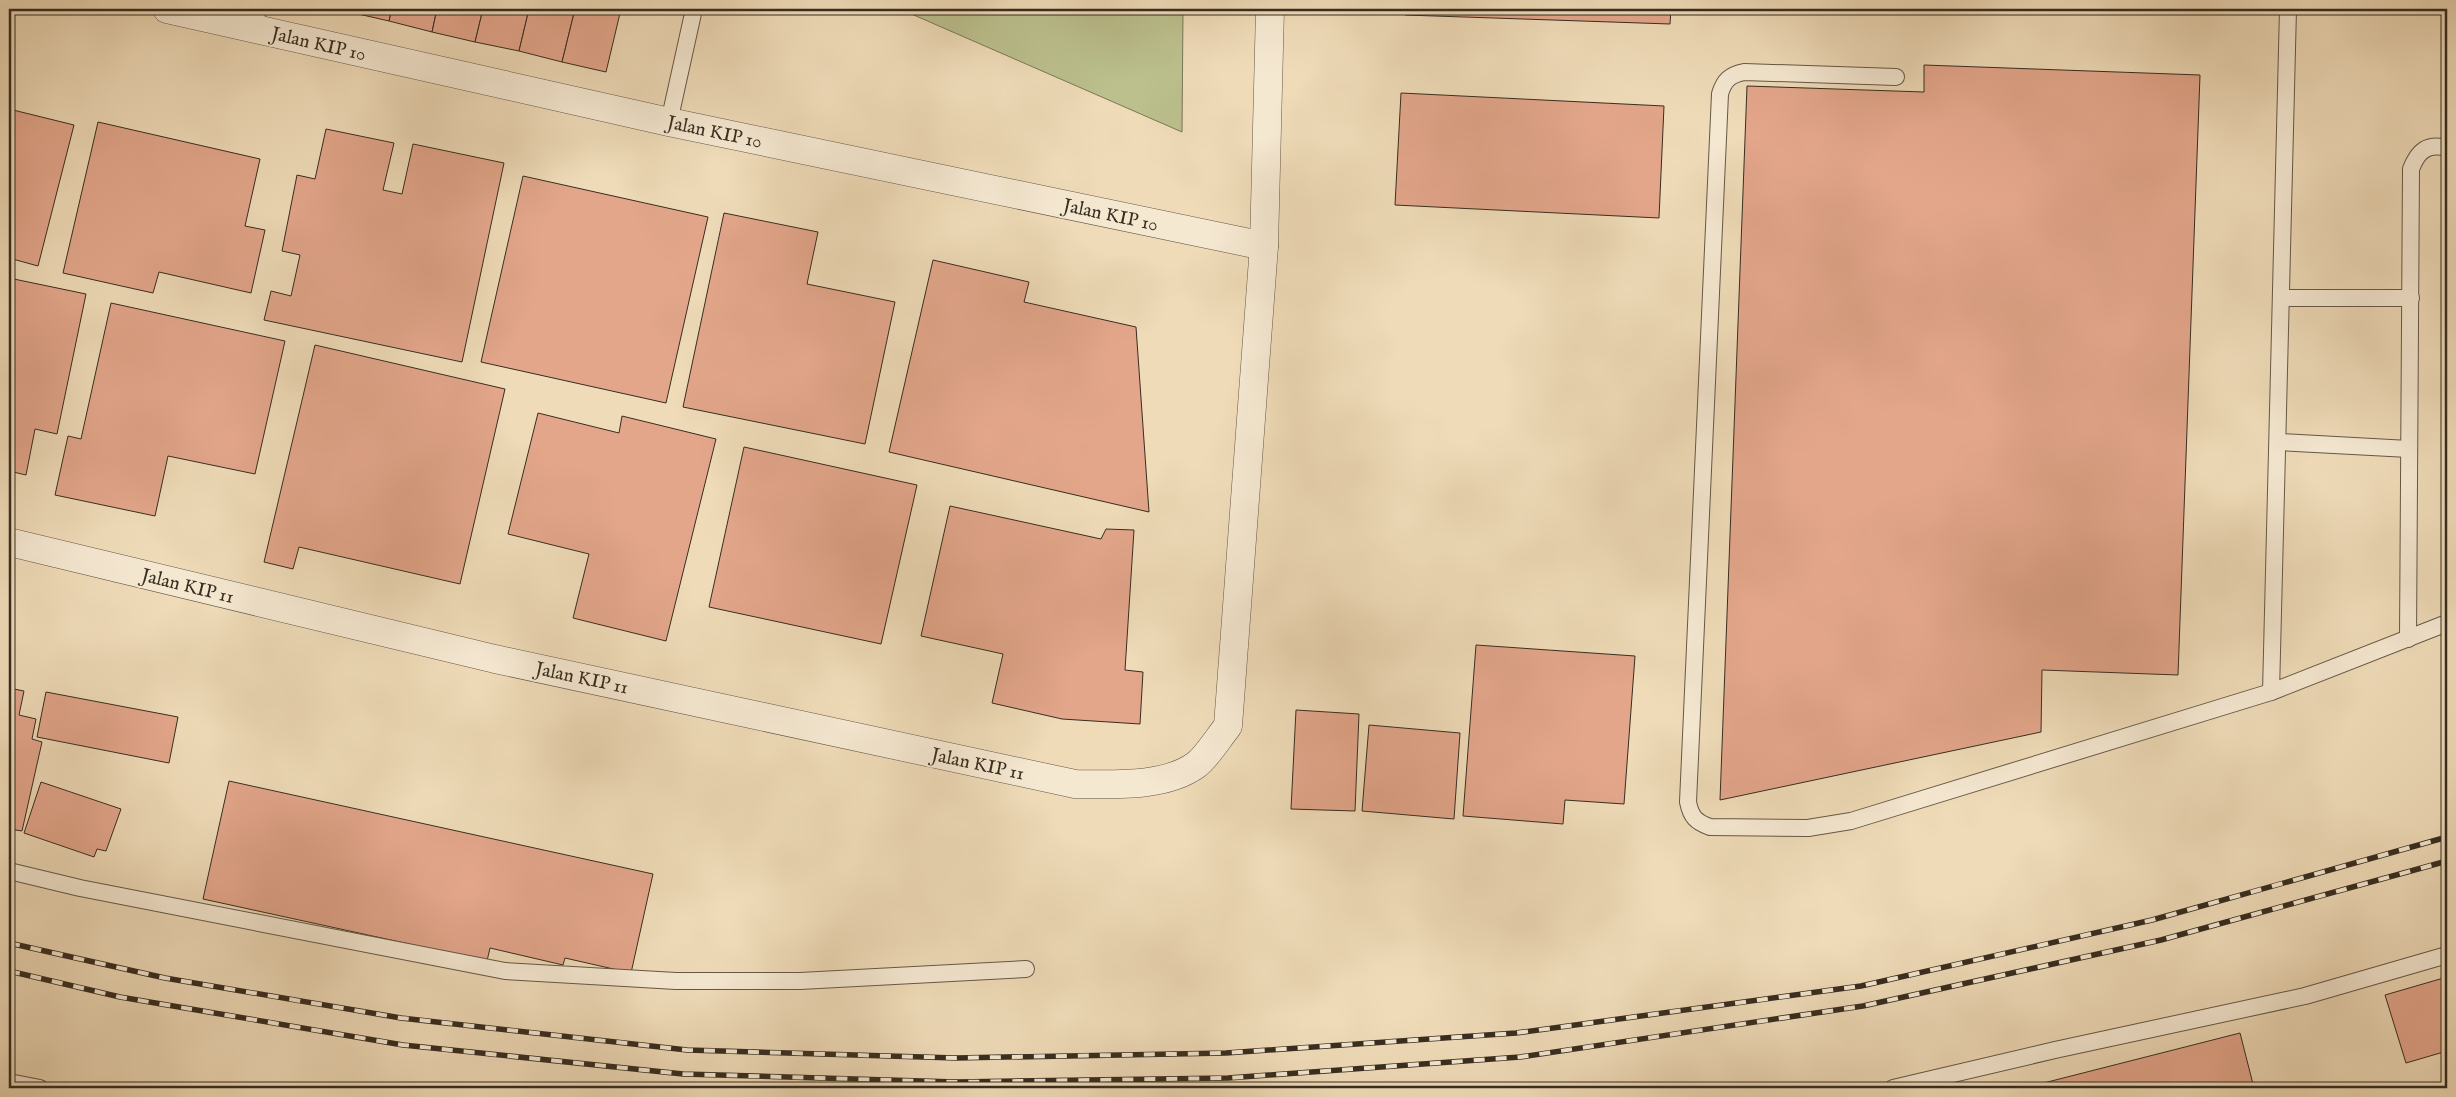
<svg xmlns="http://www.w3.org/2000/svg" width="2456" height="1097" font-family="'IM FELL English',serif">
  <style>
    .green { fill: #bbc08d; stroke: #797656 }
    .building { fill: #e3a68b; stroke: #372d20 }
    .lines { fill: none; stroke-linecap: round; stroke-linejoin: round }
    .lane-casing { stroke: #655846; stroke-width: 18 }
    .street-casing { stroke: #655846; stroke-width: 29 }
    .lane { stroke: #f5e8d1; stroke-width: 16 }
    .street { stroke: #f5e8d1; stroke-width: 28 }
    .rail-casing { stroke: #372d20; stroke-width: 5.5 }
    .rail { stroke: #f5e8d1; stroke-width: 4; stroke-dasharray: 11; stroke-linecap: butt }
    .labels { text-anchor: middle; stroke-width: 4; stroke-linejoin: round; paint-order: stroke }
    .street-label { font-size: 19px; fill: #372d20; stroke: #f5e8d1 }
  </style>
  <rect width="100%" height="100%" fill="#efdbb8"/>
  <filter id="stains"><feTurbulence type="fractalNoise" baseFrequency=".004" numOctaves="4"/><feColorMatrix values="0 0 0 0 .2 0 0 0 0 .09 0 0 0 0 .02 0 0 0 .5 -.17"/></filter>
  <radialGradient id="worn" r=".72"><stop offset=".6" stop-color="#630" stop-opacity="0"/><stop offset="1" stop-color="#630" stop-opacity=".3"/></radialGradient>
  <!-- green -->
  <polygon class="green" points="900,9 1183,9 1182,132"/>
  <!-- building -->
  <g class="building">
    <polygon points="346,9 392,9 389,21 345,11"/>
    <polygon points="392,9 437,9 432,32 389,21"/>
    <polygon points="437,9 483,9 475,42 432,32"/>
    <polygon points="483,9 529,9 519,51 475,42"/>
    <polygon points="529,9 575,9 562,62 519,51"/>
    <polygon points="575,9 621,9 606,72 562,62"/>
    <polygon points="1405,9 1671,9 1670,24 1405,15"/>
    <polygon points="1924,65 2200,75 2178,675 2042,670 2041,732 1720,800 1747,86 1924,92"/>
    <polygon points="1401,93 1664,106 1659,218 1395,205"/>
    <polygon points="9,109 74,125 38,266 9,258"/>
    <polygon points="98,122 260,159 245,226 265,230 251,293 159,272 153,293 63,273"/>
    <polygon points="326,129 394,143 383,190 402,194 413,144 504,163 462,362 264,320 271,291 291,296 300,255 282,251 297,175 315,179"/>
    <polygon points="523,176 708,217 666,403 481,362"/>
    <polygon points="724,213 818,232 807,284 895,302 865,444 683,407"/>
    <polygon points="933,260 1029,282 1024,302 1136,327 1149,512 889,452"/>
    <polygon points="9,278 86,294 57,434 35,429 26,475 9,471"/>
    <polygon points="111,303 285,341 255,474 168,456 155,516 55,495 68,436 81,439"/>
    <polygon points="315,345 505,389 460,584 299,547 293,569 264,562"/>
    <polygon points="538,413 619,433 622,416 716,439 666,641 573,618 589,554 508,534"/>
    <polygon points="744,447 917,485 881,644 709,607"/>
    <polygon points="950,506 1101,539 1106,529 1134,530 1125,670 1143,672 1140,724 1062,719 992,703 1003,654 921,636"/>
    <polygon points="1476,645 1635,656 1624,804 1565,800 1563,824 1463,816"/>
    <polygon points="9,688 24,691 19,715 36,719 32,739 42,742 22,831 9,829"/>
    <polygon points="46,692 178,717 169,763 37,737"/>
    <polygon points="1296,710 1359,714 1355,811 1291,809"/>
    <polygon points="1369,725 1460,733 1454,819 1362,811"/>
    <polygon points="229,781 653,874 631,973 565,958 563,965 490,948 487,961 203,899"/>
    <polygon points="41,782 121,809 106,851 97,849 94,857 24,833"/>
    <polygon points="2447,977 2447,1051 2406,1063 2385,995"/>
    <polygon points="2240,1033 2254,1088 2024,1088"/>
  </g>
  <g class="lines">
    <!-- lane casing -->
    <g class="lane-casing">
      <g id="lane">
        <polyline points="254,28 258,9"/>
        <path d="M1896,77L1744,72C1730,75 1724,80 1720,94L1688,802C1691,817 1696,822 1710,827L1808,828L1851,821L2271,692L2447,623"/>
        <polyline points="669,122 694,9"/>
        <polyline points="2282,298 2411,298"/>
        <polyline points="2279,442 2409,449"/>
        <path d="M2408,639L2411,169C2418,151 2427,143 2447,148"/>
        <polyline points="2271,692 2288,9"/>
        <polyline points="9,871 80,888 505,971 676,981 800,981 1026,969"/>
        <polyline points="9,1082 40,1088"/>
        <polyline points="1893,1088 2055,1050 2305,996 2447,955"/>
      </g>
    </g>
    <!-- street casing -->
    <g class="street-casing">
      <g id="street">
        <polyline points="167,9 669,122 1264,246"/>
        <path d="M9,542L495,659L1075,784C1112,784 1164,788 1196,765C1206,758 1219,737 1228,726L1264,246L1270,9"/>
      </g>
    </g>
    <!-- lane -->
    <use href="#lane" class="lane"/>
    <!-- street -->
    <use href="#street" class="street"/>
    <!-- rail casing -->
    <g class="rail-casing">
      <g id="rail">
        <polyline points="9,943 165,978 401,1018 687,1050 956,1058 1226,1053 1516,1033 1861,986 2152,920 2447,837"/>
        <polyline points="9,971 120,997 403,1045 683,1074 956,1082 1228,1078 1520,1057 1863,1006 2161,940 2447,861"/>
      </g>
    </g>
    <!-- rail -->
    <use href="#rail" class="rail"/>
  </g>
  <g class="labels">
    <!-- street labels -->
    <g class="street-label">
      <text transform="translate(319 43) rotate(13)" y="7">Jalan KIP 10</text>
      <text transform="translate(715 131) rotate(12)" y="7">Jalan KIP 10</text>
      <text transform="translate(1111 214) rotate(12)" y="7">Jalan KIP 10</text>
      <text transform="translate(188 585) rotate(14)" y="7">Jalan KIP 11</text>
      <text transform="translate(582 677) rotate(12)" y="7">Jalan KIP 11</text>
      <text transform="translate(978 763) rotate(12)" y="7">Jalan KIP 11</text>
    </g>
  </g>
  <!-- margin -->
  <rect width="2456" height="1097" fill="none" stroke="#efdbb8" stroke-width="30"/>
  <rect x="10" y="10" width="2436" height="1077" fill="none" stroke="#372d20" stroke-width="2.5"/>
  <rect x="15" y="15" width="2426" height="1067" fill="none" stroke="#372d20"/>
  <rect width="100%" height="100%" filter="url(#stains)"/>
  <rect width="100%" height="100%" fill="url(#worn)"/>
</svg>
